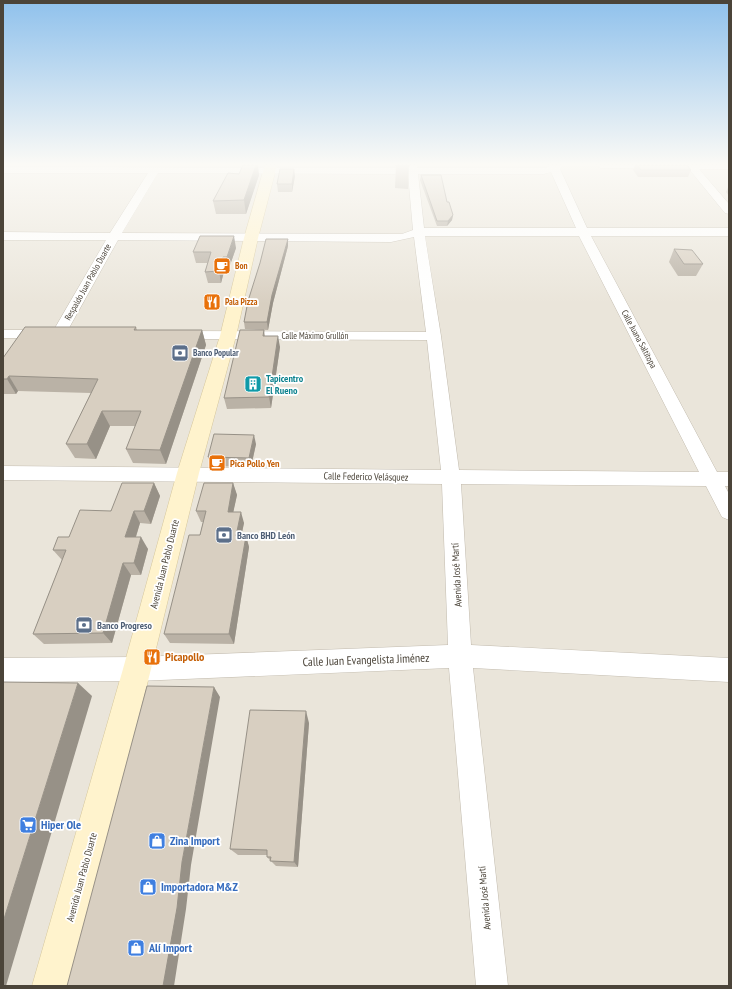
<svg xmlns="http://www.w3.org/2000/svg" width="732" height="989" font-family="'PT Sans Narrow',sans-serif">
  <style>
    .residential { fill: #eae5da }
    .education { fill: #efe8d6 }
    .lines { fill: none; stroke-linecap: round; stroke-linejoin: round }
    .street-casing { stroke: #c2bbae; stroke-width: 1 }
    .secondary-casing { stroke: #d6c79b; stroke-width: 1 }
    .street { fill: #fff; fill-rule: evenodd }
    .secondary { fill: #fff3cd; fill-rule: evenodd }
    .wall { fill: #bab2a6 }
    .shaded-wall { fill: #979187 }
    .building { fill: #d8cfc1; stroke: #979187 }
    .labels { text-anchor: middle; stroke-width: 3.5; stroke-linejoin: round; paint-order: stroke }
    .far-food-label { font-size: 9px; font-weight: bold; fill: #c56008; stroke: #fff; text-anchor: start }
    .far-street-label { font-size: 9px; fill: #4b4439; stroke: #fff }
    .far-service-label { font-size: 9px; font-weight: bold; fill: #4e5e75; stroke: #fff; text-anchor: start }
    .culture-label { font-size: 10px; font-weight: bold; fill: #0d838f; stroke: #fff; text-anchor: start }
    .food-label { font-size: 10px; font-weight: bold; fill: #c56008; stroke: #fff; text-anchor: start }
    .street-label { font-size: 10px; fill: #4b4439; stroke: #fff }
    .service-label { font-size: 10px; font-weight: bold; fill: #4e5e75; stroke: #fff; text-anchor: start }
    .near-food-label { font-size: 12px; font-weight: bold; fill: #c56008; stroke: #fff; text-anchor: start }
    .near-street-label { font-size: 12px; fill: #4b4439; stroke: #fff }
    .near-shop-label { font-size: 12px; font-weight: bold; fill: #366cbe; stroke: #fff; text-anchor: start }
  </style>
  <rect width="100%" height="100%" fill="#f6f3ec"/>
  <!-- residential -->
  <rect class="residential" x="3" y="165" width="726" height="821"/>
  <!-- education -->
  <polygon class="education" points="129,165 259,165 254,168"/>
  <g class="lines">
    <!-- street casing -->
    <g class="street-casing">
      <g id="street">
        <path d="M407,165H417V168H544L549,167L548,165H564L560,169L587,228H729V236H591L717,472H729V486H725L729,494V520L722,517L706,486L461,484L471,645L729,658V682L473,668L508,986H476L449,668L137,681L3,682V658L137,657L448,645L442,484L3,480V466L441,470L427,340L178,339L173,338L171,335L173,332L178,331L426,332L414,237L391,242L118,240L64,337L59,338L52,335L46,338H3V330H46L52,333L106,240H3V232L110,233L148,173H3V167L407,168ZM551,172L576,228H424L418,174H544ZM158,173L408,174L413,230L402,234H391L122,233ZM425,236H579L699,472L459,470L441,336Z"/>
        <polygon points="596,165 729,165 729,169 699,169 729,204 729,214 725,213 689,169 601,168"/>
      </g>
    </g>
    <!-- secondary casing -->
    <g class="secondary-casing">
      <polygon id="secondary" points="265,165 277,165 258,238 236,336 199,473 151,669 70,986 32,986 123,669 177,473 220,336 244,238"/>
    </g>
    <!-- street -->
    <use href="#street" class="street"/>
    <!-- secondary -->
    <use href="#secondary" class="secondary"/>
  </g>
  <!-- wall -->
  <g class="wall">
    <polygon points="396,165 409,165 408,189 395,188"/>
    <polygon points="635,165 687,165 691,170 688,177 638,177 633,170"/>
    <polygon points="259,175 246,214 216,214 213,201"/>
    <polygon points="421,175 447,202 453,215 452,220 447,226 437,226 420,180"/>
    <polygon points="295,176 292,192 278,192 277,184"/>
    <polygon points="729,185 729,196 726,192"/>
    <polygon points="288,246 273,303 268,330 245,329 244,322"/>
    <polygon points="236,248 229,268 225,268 221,283 208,283 205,272 208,263 196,263 193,252"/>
    <polygon points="674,249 703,264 696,276 678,276 669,262"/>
    <polygon points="136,327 137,330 202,330 206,345 166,464 133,463 126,449 135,426 110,426 96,459 75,458 66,444 91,393 18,391 16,394 3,394 3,358"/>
    <polygon points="264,330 265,336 280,347 271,408 227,409 224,398"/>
    <polygon points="256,444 251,467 211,466 208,457"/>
    <polygon points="154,483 160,496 151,524 140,523 136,537 148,549 141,575 131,575 112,643 44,644 33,634 62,560 53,550 69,537"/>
    <polygon points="233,483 237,495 233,512 244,523 241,536 246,536 249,547 234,644 170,643 164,634 200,535 203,522 201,522 196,511"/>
    <polygon points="309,723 298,867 276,866 267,857 267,855 238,855 230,849"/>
  </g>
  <!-- shaded-wall -->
  <g class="shaded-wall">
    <polygon points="256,165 258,165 259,175 246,214 244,200"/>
    <polygon points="294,169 295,176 292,192 292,184"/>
    <polygon points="453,215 452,220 447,226 448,221"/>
    <polygon points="234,236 236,248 229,268 227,257"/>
    <polygon points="288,239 288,246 273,303 268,330 267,322 272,295"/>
    <polygon points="223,257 225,268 221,283 219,271"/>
    <polygon points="202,330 206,345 166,464 160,450"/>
    <polygon points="278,336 280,347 271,408 269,397"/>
    <polygon points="9,376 18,391 16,394 7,379"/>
    <polygon points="102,411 110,426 96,459 87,444"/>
    <polygon points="254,435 256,444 251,467 249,458"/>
    <polygon points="154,483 160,496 151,524 144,511"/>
    <polygon points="233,483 237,495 231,523 228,512"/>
    <polygon points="134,511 140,523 132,549 125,537"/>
    <polygon points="241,512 244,523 239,547 236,536"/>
    <polygon points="246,536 249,547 234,644 229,634"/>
    <polygon points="141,537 148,549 141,575 134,563"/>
    <polygon points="123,563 131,575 112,643 103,633"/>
    <polygon points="78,683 92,696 6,986 3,986 3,922"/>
    <polygon points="214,687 220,697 191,865 186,909 174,986 163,986 182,862"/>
    <polygon points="306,711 309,723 298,867 294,862"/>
  </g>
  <!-- building -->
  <g class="building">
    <polygon points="243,165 256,165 244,200 213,201 228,173 239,174"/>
    <rect x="396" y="165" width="13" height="1"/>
    <polygon points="637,165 687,165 691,170 641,170"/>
    <polygon points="280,169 294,169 292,184 277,184"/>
    <polygon points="421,175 441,175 447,202 449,202 453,215 448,221 437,221"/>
    <polygon points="200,236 234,236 227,257 223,257 219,271 205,272 211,252 193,252"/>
    <polygon points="266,239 288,239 272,295 267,322 244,322 248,301 260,263"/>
    <polygon points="674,249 692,250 703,264 684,264"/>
    <polygon points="25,327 136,327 134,330 202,330 160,450 126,449 141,411 102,411 87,444 66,444 98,379 9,376 7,379 3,379 3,358"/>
    <polygon points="240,330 264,330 263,336 278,336 269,397 224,398"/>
    <polygon points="214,434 254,435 249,458 208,457"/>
    <polygon points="122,483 154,483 144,511 134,511 125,537 141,537 134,563 123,563 103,633 33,634 66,550 53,550 58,537 69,537 80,510 111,511"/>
    <polygon points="204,483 233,483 228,512 241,512 236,536 246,536 229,634 164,634 189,535 200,535 206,511 196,511"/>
    <polygon points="3,682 78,683 3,922"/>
    <polygon points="147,686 214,687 182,862 177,908 163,986 67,986"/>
    <polygon points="250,710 306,711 294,862 270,861 271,857 267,857 267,850 230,849"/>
  </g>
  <!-- sky -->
  <linearGradient id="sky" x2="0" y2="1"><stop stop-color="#8fc1ec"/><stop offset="0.54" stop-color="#fbfaf6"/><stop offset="1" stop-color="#fbfaf6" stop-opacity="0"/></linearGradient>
  <rect width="732" height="304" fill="url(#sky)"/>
  <!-- icons -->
  <defs>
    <g id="cafe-square" transform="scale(0.9)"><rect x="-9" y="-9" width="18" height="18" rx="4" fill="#e8710a" stroke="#fff"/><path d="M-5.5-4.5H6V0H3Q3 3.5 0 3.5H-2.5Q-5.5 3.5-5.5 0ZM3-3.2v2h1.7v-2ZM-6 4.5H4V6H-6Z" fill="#fff"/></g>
    <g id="restaurant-square" transform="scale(0.9)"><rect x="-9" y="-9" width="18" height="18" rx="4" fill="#e8710a" stroke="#fff"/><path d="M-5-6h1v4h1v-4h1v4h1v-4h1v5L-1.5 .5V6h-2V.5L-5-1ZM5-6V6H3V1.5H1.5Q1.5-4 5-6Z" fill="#fff"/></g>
    <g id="bank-square" transform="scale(0.9)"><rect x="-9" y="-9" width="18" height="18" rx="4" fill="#5c6f8a" stroke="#fff"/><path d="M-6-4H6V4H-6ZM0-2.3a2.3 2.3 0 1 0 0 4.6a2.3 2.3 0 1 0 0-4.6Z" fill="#fff"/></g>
    <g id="building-square" transform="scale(0.9)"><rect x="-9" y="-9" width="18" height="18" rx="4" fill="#0f9aa8" stroke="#fff"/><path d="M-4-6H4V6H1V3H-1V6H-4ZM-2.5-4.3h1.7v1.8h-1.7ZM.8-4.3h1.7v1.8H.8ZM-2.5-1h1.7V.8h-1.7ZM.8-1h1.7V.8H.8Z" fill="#fff"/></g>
    <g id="supermarket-square" transform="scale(0.9)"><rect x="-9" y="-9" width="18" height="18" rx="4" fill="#3f7fe0" stroke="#fff"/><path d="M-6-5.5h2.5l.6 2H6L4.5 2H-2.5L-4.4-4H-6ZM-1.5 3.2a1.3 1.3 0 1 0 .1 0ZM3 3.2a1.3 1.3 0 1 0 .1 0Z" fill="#fff"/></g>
    <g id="shop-square" transform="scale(0.9)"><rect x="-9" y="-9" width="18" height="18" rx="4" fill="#3f7fe0" stroke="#fff"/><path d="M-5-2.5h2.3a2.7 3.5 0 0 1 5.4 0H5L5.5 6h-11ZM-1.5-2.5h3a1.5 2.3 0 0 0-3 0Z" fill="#fff"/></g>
  </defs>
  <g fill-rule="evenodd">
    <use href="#cafe-square" x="222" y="266"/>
    <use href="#restaurant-square" x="212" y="302"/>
    <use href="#bank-square" x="180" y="353"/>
    <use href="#building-square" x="253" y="384"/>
    <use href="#cafe-square" x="217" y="463"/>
    <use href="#bank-square" x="224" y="535"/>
    <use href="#bank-square" x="84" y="625"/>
    <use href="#restaurant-square" x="152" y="657"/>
    <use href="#supermarket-square" x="28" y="825"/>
    <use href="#shop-square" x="157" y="841"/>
    <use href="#shop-square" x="148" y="887"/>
    <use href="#shop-square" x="136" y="948"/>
  </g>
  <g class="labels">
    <!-- far-food labels -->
    <g class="far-food-label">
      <text x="235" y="269">Bon</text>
      <text x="225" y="305">Pala Pizza</text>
    </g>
    <!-- far-street labels -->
    <g class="far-street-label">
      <text transform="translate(88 282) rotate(-61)" y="3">Respaldo Juan Pablo Duarte</text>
      <text x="315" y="339">Calle Máximo Grullón</text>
      <text transform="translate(639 339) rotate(62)" y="3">Calle Juana Saltitopa</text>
    </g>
    <!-- far-service labels -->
    <g class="far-service-label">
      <text x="193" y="356">Banco Popular</text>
    </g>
    <!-- culture labels -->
    <g class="culture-label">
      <text x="266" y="382">Tapicentro<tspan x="266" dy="12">El Rueno</tspan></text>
    </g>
    <!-- food labels -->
    <g class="food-label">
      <text x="230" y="467">Pica Pollo Yen</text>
    </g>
    <!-- street labels -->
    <g class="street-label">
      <text transform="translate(366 476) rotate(1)" y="4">Calle Federico Velásquez</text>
      <text transform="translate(164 564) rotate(-76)" y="4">Avenida Juan Pablo Duarte</text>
      <text transform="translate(456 575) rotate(-93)" y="4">Avenida José Martí</text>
      <text transform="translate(81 877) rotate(-75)" y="4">Avenida Juan Pablo Duarte</text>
      <text transform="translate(484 898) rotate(-95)" y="4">Avenida José Martí</text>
    </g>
    <!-- service labels -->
    <g class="service-label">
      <text x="237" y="539">Banco BHD León</text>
      <text x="97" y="629">Banco Progreso</text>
    </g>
    <!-- near-food labels -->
    <g class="near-food-label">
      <text x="165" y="661">Picapollo</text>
    </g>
    <!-- near-street labels -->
    <g class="near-street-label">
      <text transform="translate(366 660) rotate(-2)" y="4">Calle Juan Evangelista Jiménez</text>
    </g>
    <!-- near-shop labels -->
    <g class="near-shop-label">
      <text x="41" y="829">Hiper Ole</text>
      <text x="170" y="845">Zina Import</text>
      <text x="161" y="891">Importadora M&amp;Z</text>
      <text x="149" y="952">Alí Import</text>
    </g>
  </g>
  <!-- border -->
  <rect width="732" height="989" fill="none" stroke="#4b4439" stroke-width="8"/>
</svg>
